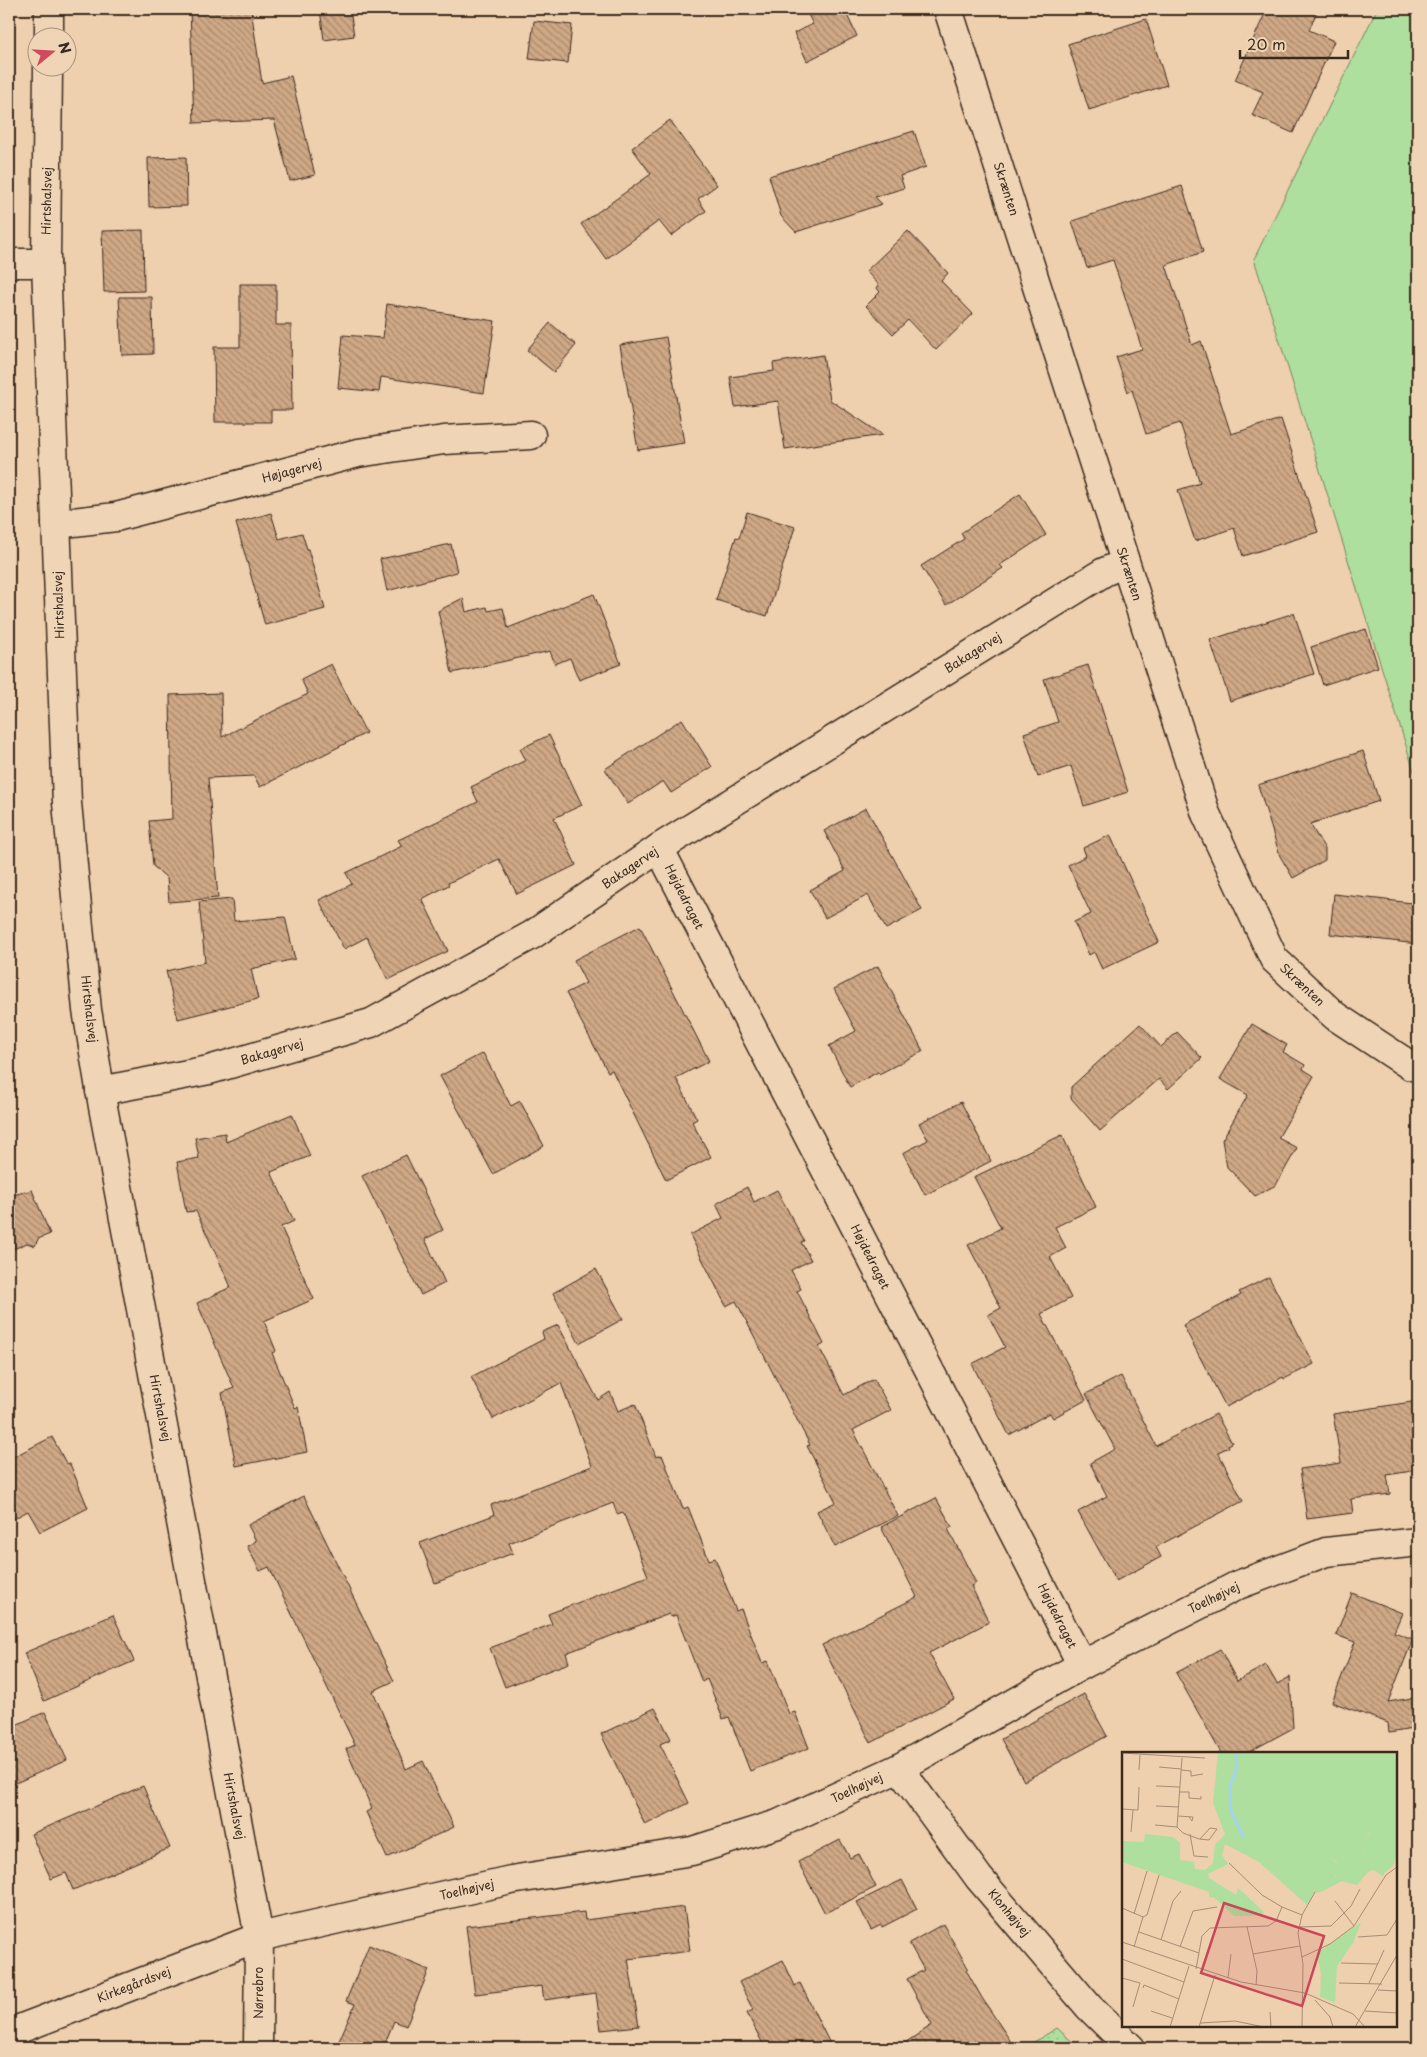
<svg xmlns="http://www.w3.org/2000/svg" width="1427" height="2057" font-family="'Playpen Sans',sans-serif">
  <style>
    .grass { fill: #aedf9f; stroke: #74845e }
    .park { fill: url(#park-dots); stroke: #74845e }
    .building { fill: url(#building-back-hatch); stroke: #3b2a1e }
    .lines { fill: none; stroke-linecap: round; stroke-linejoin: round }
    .street-casing { stroke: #3b2a1e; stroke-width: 31 }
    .secondary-casing { stroke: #3b2a1e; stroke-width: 31 }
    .street { stroke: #efd5b6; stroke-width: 28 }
    .secondary { stroke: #efd5b6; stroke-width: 28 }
    .labels { text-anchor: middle; stroke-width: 4.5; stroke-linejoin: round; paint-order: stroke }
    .street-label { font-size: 12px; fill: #3b2a1e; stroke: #efd5b6 }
    .inset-river { fill: none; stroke: #a0d2fd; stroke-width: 2.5 }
    .inset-road { fill: none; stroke: #a68d74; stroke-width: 1 }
    .view { fill: #ca4758; fill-opacity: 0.15; stroke: #ca4758; stroke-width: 2.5 }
    .inset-edge { fill: none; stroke: #3b2a1e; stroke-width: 2.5 }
  </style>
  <defs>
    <pattern id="park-dots" width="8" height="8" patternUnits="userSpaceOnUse" patternTransform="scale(1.25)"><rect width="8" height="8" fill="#aedf9f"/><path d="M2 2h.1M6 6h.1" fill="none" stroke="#97c088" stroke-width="1.8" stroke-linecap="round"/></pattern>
    <pattern id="building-back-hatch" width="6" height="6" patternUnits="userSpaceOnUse" patternTransform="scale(1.25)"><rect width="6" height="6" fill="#cfa886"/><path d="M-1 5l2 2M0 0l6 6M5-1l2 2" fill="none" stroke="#a9896d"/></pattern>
  </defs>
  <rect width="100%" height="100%" fill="#eecfae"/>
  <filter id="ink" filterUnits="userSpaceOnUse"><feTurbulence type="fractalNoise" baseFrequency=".02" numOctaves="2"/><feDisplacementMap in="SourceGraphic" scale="10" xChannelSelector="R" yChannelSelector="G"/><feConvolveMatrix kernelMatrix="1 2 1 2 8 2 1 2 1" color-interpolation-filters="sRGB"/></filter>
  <g filter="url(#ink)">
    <!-- grass -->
    <polygon class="grass" points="1377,9 1418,9 1418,784 1254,259"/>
    <!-- park -->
    <polygon class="park" points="1057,2028 1079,2048 1024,2048"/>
    <!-- building -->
    <g class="building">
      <polygon points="190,9 251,9 262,83 291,76 315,175 290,181 274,120 194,123"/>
      <polygon points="320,9 350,9 354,36 324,40"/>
      <polygon points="805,9 844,9 857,36 807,61 794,33 813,24"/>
      <polygon points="1267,9 1318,9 1309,30 1334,41 1293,133 1252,115 1263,92 1235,80"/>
      <polygon points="1146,19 1167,85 1089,110 1068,44"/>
      <polygon points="534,21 572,25 568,63 529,59"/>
      <polygon points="670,120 717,185 698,199 706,211 671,236 659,221 606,259 581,224 651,174 632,148"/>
      <polygon points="914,131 926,167 900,176 904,188 875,197 882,204 796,232 781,216 769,176"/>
      <polygon points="186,157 187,206 149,207 148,158"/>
      <polygon points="1182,186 1203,252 1166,265 1192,345 1201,341 1231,434 1281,419 1318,532 1243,556 1234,528 1195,541 1178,490 1200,483 1180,423 1146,434 1132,390 1128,392 1116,357 1142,349 1113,260 1087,268 1072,221"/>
      <polygon points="143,230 144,291 104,292 102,231"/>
      <polygon points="908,231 948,273 941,281 973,314 936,350 908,320 893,334 866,306 880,292 877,288 879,285 866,271"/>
      <polygon points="240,284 276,284 276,325 291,325 292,410 271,410 271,422 215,422 214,347 240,347"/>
      <polygon points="119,297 152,297 153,354 122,355"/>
      <polygon points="387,304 495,321 484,393 381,377 379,392 338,388 343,335 383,338"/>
      <polygon points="550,323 576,345 554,372 527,350"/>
      <polygon points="666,337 684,443 638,450 620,345"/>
      <polygon points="823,355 830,400 883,435 785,449 778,401 735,407 730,377 774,371 773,363"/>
      <polygon points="1020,494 1046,535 1000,565 1003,568 946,605 921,566 964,539 961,533"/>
      <polygon points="747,512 795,527 767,616 716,600 736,537 739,538"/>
      <polygon points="271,513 279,539 302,533 307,549 308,549 325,609 265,625 236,523"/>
      <polygon points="451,544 457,572 387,591 380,559"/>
      <polygon points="594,594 621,664 579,680 570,658 555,664 550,651 452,673 438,611 463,598 466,612 487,607 488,611 503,608 508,628"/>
      <polygon points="1294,613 1314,674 1230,701 1210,640"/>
      <polygon points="1366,629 1378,667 1323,685 1311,647"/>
      <polygon points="331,664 366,733 260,787 254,776 208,778 218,898 169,902 167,878 153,866 149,821 172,819 170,695 221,693 222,737 308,694 301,679"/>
      <polygon points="1088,665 1128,792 1084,806 1071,766 1038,777 1024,733 1058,722 1044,679"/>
      <polygon points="682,719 712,767 671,793 663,781 628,804 605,769"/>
      <polygon points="549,735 582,805 554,818 576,865 517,894 499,859 448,883 449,885 422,899 448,951 388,980 367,937 344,949 319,900 352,884 346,873 402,846 398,840 478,802 471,787 526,760 520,749"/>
      <polygon points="1363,751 1379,801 1310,824 1325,849 1325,860 1293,878 1280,856 1258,785"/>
      <polygon points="866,808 922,910 886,929 868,895 825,918 810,890 845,871 824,831"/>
      <polygon points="1110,835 1159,942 1102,969 1094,952 1089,955 1074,922 1091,914 1068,865 1086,856 1083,848"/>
      <polygon points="1334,894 1412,903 1418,922 1418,944 1330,934"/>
      <polygon points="232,899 234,921 285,917 295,959 251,969 258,999 178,1019 166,971 205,962 199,902"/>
      <polygon points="640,926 709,1061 676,1078 697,1119 692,1122 711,1157 666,1180 612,1070 608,1072 566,993 586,983 574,960"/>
      <polygon points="878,966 923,1051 879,1074 878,1072 850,1087 829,1046 856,1031 834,989"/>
      <polygon points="1140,1024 1161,1047 1177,1032 1202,1058 1168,1089 1159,1079 1100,1131 1071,1098 1071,1087"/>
      <polygon points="1252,1024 1287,1045 1283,1052 1305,1065 1303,1069 1314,1076 1278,1138 1297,1148 1276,1185 1255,1196 1227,1167 1222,1140 1248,1095 1220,1079"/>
      <polygon points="483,1053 511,1106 520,1101 544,1146 493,1174 440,1076"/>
      <polygon points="961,1102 991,1161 925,1195 903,1153 928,1140 919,1123"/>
      <polygon points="292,1114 310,1156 271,1172 294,1221 281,1227 314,1299 264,1321 276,1351 272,1353 295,1408 298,1407 307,1452 236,1466 222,1393 234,1388 197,1303 231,1287 196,1211 186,1212 177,1162 199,1158 195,1138 225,1133 226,1142"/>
      <polygon points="1062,1135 1096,1207 1055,1227 1066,1248 1050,1257 1071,1298 1041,1314 1086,1400 1053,1418 1050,1413 1009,1435 972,1364 1005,1347 988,1315 1001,1308 968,1245 1001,1228 974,1177"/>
      <polygon points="406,1155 443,1230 425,1239 445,1283 421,1295 362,1176"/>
      <polygon points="747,1187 754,1202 777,1190 804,1241 801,1242 811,1260 791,1270 801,1289 797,1291 824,1344 819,1347 844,1395 874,1379 891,1410 853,1430 898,1516 835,1547 817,1511 836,1502 807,1446 810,1445 736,1301 726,1306 690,1235 723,1218 716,1204"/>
      <polygon points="32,1190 50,1234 38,1239 35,1246 27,1243 9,1251 9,1196"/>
      <polygon points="596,1269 623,1319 579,1343 553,1293"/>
      <polygon points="1269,1277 1314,1364 1284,1379 1283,1377 1226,1407 1183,1325 1241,1295 1239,1292"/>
      <polygon points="558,1325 598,1400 610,1392 618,1411 635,1404 656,1457 662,1455 683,1509 688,1507 709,1560 715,1558 736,1611 741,1609 762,1663 768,1661 789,1714 795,1712 809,1748 750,1771 729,1717 723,1719 707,1679 702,1682 676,1615 670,1617 669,1614 566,1653 569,1663 505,1687 490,1648 552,1624 548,1614 648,1576 623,1512 617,1514 613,1503 509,1543 513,1553 435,1583 420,1543 494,1515 491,1505 592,1466 561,1383 493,1419 471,1377 544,1339 542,1332"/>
      <polygon points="1121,1376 1156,1446 1216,1414 1232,1443 1228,1445 1229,1447 1218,1452 1243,1501 1156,1547 1161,1557 1116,1581 1078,1512 1107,1496 1090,1463 1115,1449 1086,1394"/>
      <polygon points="1418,1401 1418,1470 1387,1475 1390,1494 1351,1499 1353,1513 1307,1519 1300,1469 1341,1463 1333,1414"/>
      <polygon points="52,1437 66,1463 70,1464 88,1508 40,1532 28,1511 9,1521 9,1459"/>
      <polygon points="304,1496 394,1681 373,1691 406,1769 423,1761 454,1827 387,1858 366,1812 372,1809 346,1749 355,1745 269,1567 260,1571 247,1546 256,1541 248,1525"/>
      <polygon points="936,1498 952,1527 948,1529 976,1583 971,1586 989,1622 929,1653 954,1699 871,1743 822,1645 917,1597 881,1527"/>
      <polygon points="1352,1593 1402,1613 1394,1632 1413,1639 1388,1702 1418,1697 1418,1728 1389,1733 1388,1723 1332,1702 1355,1642 1336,1635"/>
      <polygon points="113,1615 134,1661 44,1701 24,1653"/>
      <polygon points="1220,1649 1237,1681 1266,1665 1277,1684 1290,1677 1293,1728 1247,1753 1221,1753 1176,1673"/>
      <polygon points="1084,1694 1107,1736 1024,1781 1001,1739"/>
      <polygon points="655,1708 671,1739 660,1744 689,1803 645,1825 601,1734"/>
      <polygon points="45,1712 67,1760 9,1786 9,1728"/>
      <polygon points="143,1786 170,1848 73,1890 66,1873 51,1879 31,1834"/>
      <polygon points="840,1840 850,1858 859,1854 876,1887 825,1913 798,1862"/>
      <polygon points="902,1880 917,1909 882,1927 881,1925 871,1930 857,1902"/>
      <polygon points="684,1907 690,1951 628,1959 639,2026 601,2030 596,1993 544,2000 542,1986 475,1994 466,1926 584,1912 585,1920"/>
      <polygon points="943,1924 968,1968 966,1970 982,1998 1015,2048 897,2048 932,2025 907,1979 924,1970 909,1943"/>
      <polygon points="369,1945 429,1970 406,2026 394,2021 383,2048 336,2048 355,2004 346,2001"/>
      <polygon points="783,1960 795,1986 800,1983 832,2048 765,2048 747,2013 753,2010 739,1982"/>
    </g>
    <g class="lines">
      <!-- street casing -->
      <g class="street-casing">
        <g id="street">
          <polyline points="948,9 1206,814 1274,959 1335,1016 1411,1066 1418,1067"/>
          <polyline points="9,263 46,263"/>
          <polyline points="56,524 116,517 358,453 444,440 531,435"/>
          <polyline points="659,848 1082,1665"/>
          <polyline points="100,1091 209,1070 371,1023 532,935 659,848 1104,572 1125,563"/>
          <polyline points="899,1768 979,1878 1089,2007 1131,2048"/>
          <polyline points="9,2033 259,1937 511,1880 692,1851 778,1824 899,1768 1082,1665 1238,1585 1326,1552 1418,1542"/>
        </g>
      </g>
      <!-- secondary casing -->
      <g class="secondary-casing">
        <g id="secondary">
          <polyline points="49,38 49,9"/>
          <polyline points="48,68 46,263 67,803 87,1010 103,1107 259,1937 258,2048"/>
        </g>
      </g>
      <!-- street -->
      <use href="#street" class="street"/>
      <!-- secondary -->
      <use href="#secondary" class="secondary"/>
    </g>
  </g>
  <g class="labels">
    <!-- street labels -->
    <g class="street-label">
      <text transform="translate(1006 189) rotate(72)" y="4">Skrænten</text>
      <text transform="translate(47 201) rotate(-89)" y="4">Hirtshalsvej</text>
      <text transform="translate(292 471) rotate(-15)" y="4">Højagervej</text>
      <text transform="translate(1129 574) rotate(72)" y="4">Skrænten</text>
      <text transform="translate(59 605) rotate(-92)" y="4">Hirtshalsvej</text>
      <text transform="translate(973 653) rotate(-32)" y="4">Bakagervej</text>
      <text transform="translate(630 868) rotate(-34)" y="4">Bakagervej</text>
      <text transform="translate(684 897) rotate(63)" y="4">Højdedraget</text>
      <text transform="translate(1302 985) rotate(43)" y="4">Skrænten</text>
      <text transform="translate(89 1009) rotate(83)" y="4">Hirtshalsvej</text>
      <text transform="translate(272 1052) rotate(-16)" y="4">Bakagervej</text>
      <text transform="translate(870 1257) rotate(63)" y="4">Højdedraget</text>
      <text transform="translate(160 1408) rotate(79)" y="4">Hirtshalsvej</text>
      <text transform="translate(1214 1598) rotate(-26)" y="4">Toelhøjvej</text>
      <text transform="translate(1057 1616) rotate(63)" y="4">Højdedraget</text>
      <text transform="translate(857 1788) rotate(-25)" y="4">Toelhøjvej</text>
      <text transform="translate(234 1806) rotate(79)" y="4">Hirtshalsvej</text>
      <text transform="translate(467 1890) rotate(-13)" y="4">Toelhøjvej</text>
      <text transform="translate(1009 1913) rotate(50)" y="4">Klonhøjvej</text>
      <text transform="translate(134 1985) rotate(-21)" y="4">Kirkegårdsvej</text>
      <text transform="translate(259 1993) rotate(-90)" y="4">Nørrebro</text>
    </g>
  </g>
  <!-- overview -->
  <g transform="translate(1122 1752)">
    <rect width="275" height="275" fill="#eecfae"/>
    <path d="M96,0H275V103L271,114L263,120L254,109L245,107L239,93L249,80L219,90L185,122L192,140L185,153L137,110L103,92L100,103L106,112L86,122L87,126L114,143L116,136L142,160L140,164H112L93,146L87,145V140L0,110V89L22,90L23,82L51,85L58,91V108L72,110L73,117L83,118L91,111L93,93L103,82L91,51Z" fill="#aedf9f"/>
    <path d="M249,79L239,93L245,107L254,109L263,120L261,124L251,118L246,120L235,133L215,128L213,121L215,111L210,106L217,101L218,90Z" fill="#aedf9f"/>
    <path d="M211,90H219L217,101L210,107L216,113L213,124L220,129L199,140L189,141L185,122ZM239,170L231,191L215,214L213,251L198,245L199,222L195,201Z" fill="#aedf9f"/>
    <path class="inset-river" d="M115,0L114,18L108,34L109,59L122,86"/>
    <path class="inset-road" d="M0,1L83,6M60,6L55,75L61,81L77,87L87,88L95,77L88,76L78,87M37,15L59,17M17,18L18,3M59,18L69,19V24L81,22M34,34L58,35M58,40H67V46L79,47V44M34,54L57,55M0,57L16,58L17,35M56,64L71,65L70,69L67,65M33,73L55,75M9,80L11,58M68,82L72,104L86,105M107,111L140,143L160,155M213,149L232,174M0,156L21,165L12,195M12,162L25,119M21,165L25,163L37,123M125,175L135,219L134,233M177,175L209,174L229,154L238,137M17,180L77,201M236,185L265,183L275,167M39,188L51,149L59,139M0,190L119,230L183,241L231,262L243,275M58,195L71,159L95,155M131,202L178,194M180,205L208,192L232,174L264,123L275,115M0,207L62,230M219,211L256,212M74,217L80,184L88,176L146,174L154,169L160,155L180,163M0,226L18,231L11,255M106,226L109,202M217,231L260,232M247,231L262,198M21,236L22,233L57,247M256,238L275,239M193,248L208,265L211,275M29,259L50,266M243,259L275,261M148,260L149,275M78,271L113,269L142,275M48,275L67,214M77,275L93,223M180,275L181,212L176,181L180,163L193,140M233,275L275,203"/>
    <path class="view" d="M102,151L202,184L180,254L79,221Z"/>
    <rect width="275" height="275" class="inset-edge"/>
  </g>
  <!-- margin -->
  <rect width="1427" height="2057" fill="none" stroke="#efd5b6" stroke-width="30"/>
  <rect x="15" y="15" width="1397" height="2027" fill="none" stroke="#3b2a1e" stroke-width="2" filter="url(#ink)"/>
  <!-- north arrow -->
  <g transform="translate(52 52) rotate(72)"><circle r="24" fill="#efd5b6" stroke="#a79179"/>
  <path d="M0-4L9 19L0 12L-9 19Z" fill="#d1495b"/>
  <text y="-8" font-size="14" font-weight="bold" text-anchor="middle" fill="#3b2a1e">N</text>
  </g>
  <!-- scale -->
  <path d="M1240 50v8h108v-8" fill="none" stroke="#3b2a1e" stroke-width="2.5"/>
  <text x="1247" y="50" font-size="15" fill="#3b2a1e" stroke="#efd5b6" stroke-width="4" paint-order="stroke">20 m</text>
</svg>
